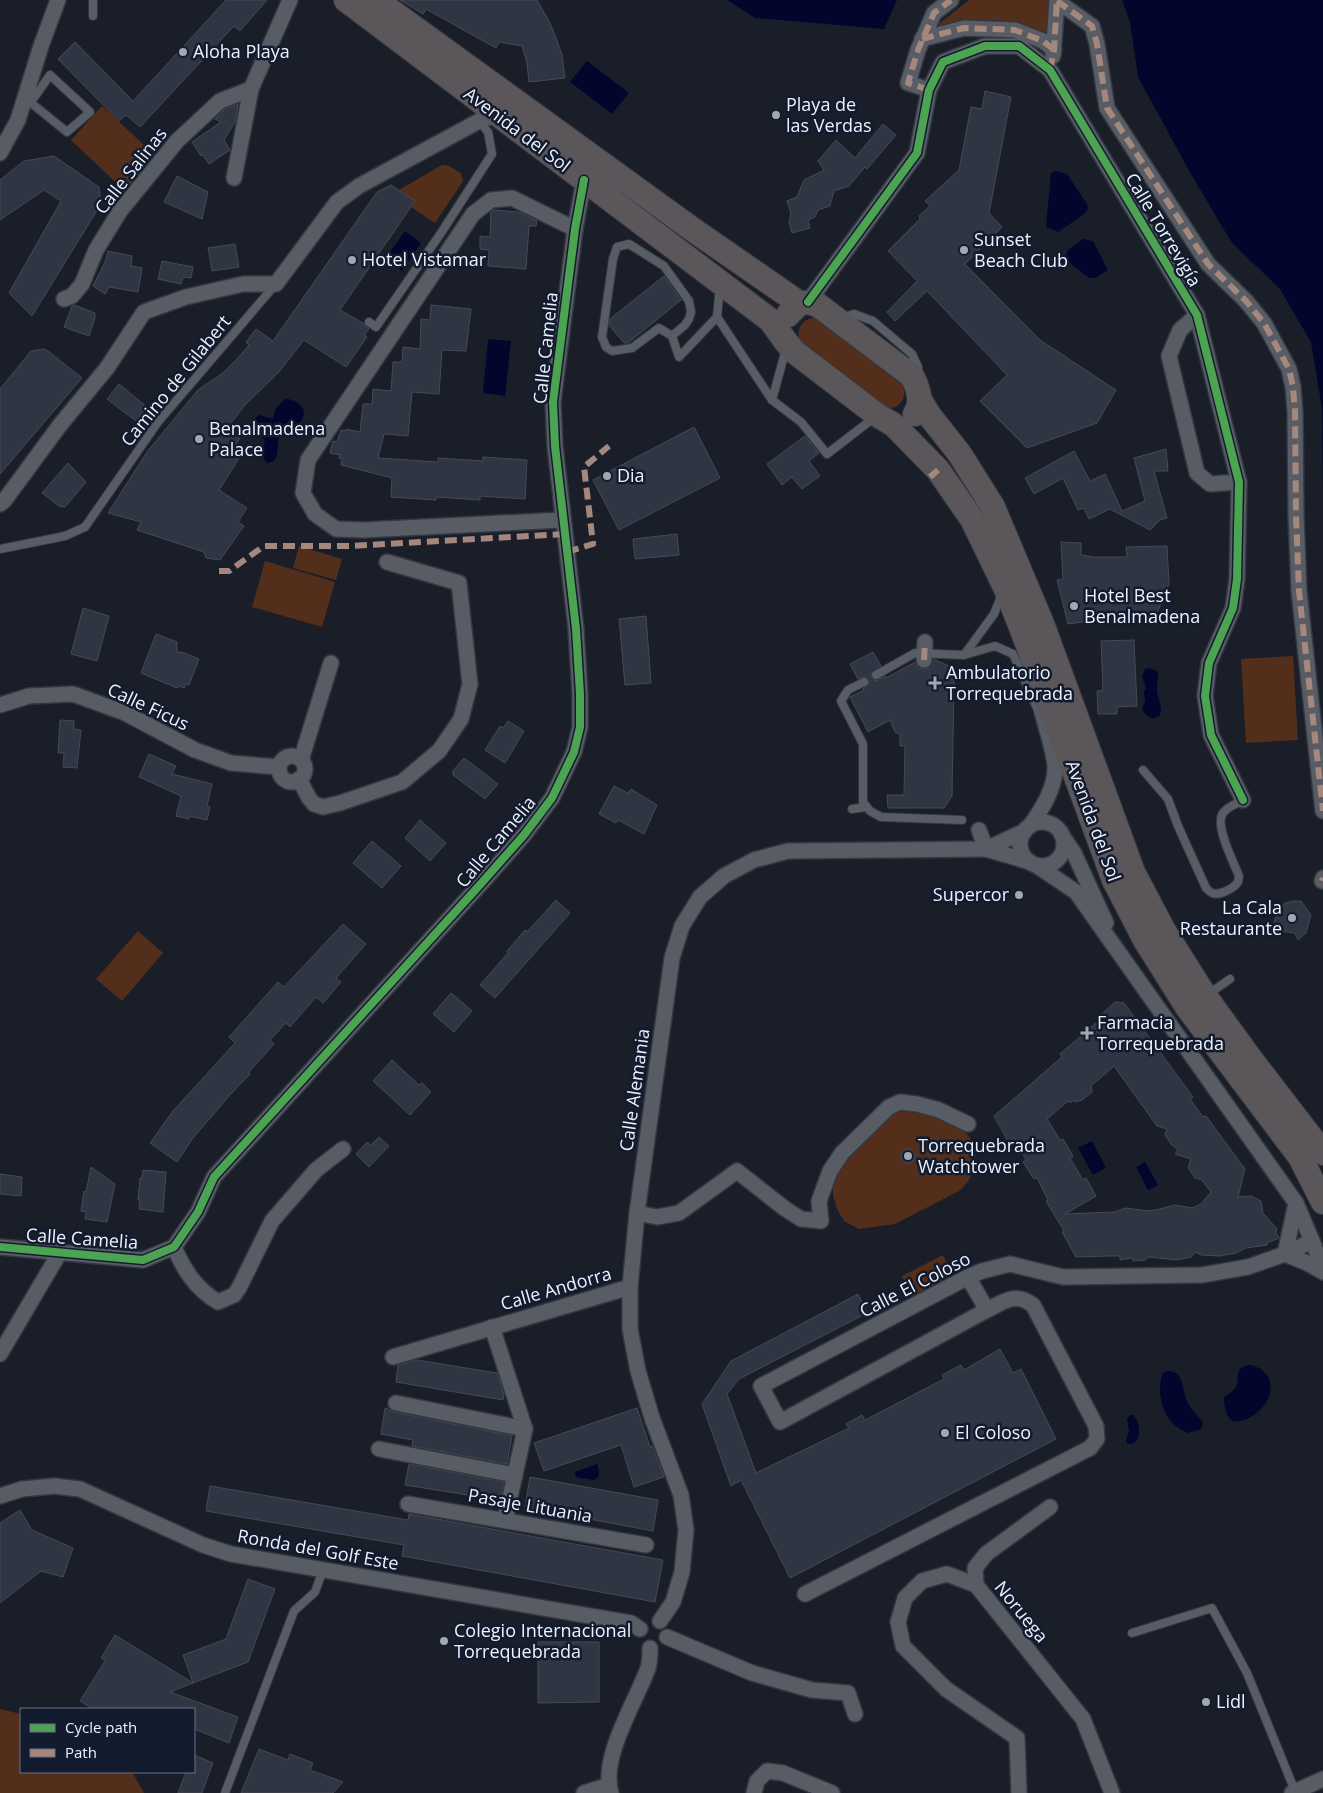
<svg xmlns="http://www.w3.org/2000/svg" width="1323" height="1793" font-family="'Open Sans',sans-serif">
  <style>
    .green { fill: #532f1b }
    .water { fill: #02062c }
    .building { fill: #2f3542; stroke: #464a54; fill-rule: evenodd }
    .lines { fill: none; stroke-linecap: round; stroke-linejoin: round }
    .lane-casing { stroke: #33373f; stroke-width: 10 }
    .street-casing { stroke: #33373f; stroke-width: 18 }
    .primary-casing { stroke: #33373f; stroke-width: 26 }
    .lane { stroke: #585c64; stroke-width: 8 }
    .street { stroke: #585c64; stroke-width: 15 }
    .primary { stroke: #5a565a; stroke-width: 24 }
    .quiet { stroke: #a5887d; stroke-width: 6; stroke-dasharray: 12 6; stroke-linecap: butt }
    .cycleway-casing { stroke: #131c2f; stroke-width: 11 }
    .cycleway { stroke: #4ca352; stroke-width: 8 }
    .poi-dot { fill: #a2a8b3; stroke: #131c2f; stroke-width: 2 }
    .labels { text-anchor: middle; stroke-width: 5; stroke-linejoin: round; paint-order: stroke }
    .poi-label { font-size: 18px; fill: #ecf2fd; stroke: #131c2f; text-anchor: start }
    .street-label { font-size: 18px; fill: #ecf2fd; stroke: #131c2f }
  </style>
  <rect width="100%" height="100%" fill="#191e29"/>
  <!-- green -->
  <g class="green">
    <path d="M969,0H1047C1056,13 1051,22 1046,36L968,23L935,27Z"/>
    <polygon points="102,106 158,158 126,192 71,140"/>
    <polygon points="442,165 447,165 461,173 463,181 435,223 411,207 415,201 399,190"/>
    <path d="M813,318H818L902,384C909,398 898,411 883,408L799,339C797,328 802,320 813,318Z"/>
    <polygon points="299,546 342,559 336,580 293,568"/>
    <polygon points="265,561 335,582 322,627 252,607"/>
    <polygon points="1293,656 1298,740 1246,743 1241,659"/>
    <polygon points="138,931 163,953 122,1001 96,979"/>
    <path d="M906,1111C936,1117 983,1125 975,1165C972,1176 968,1183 959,1191L895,1224L859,1229L844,1221L837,1209L833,1195V1183L836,1172L849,1154L890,1116L898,1112Z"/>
    <polygon points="943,1255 953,1275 913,1297 902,1276"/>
    <polygon points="0,1709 21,1714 21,1772 132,1772 144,1793 0,1793"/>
  </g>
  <!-- water -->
  <g class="water">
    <polygon points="727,0 897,0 884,29 755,18"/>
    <polygon points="1122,0 1323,0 1323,491 1322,408 1311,342 1280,289 1232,243 1192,176 1138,77 1130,22"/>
    <polygon points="587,61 629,93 612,114 570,82"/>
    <polygon points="1056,171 1067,174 1087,204 1088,210 1083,215 1058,232 1046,227 1051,173"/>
    <polygon points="405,231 421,243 402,271 385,259"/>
    <polygon points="1083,239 1093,241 1108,270 1095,278 1089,278 1065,259 1068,250"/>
    <polygon points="488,339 511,341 505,396 483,393"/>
    <path d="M285,399C299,399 311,411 299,423C294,429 287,429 281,433C275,442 280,453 274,461L267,463L261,455L265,440L252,428L253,420L259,415L273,419L276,408Z"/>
    <path d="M1150,668L1158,672L1157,691L1161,709L1160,715C1152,721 1146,717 1142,709L1145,701L1144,692L1146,688L1142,677L1145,669Z"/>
    <polygon points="1092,1141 1106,1168 1093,1175 1078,1148"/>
    <polygon points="1145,1162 1158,1185 1148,1190 1136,1167"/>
    <path d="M1251,1365C1287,1374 1269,1420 1233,1422C1226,1416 1224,1407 1224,1398C1227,1393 1234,1392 1236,1387C1241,1376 1232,1368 1251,1365Z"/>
    <path d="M1167,1371C1184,1370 1182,1389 1187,1401C1190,1409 1198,1415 1203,1423L1201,1429L1188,1433C1184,1431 1178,1428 1174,1425C1162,1413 1156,1389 1163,1373Z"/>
    <path d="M1130,1415H1133C1141,1422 1143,1445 1128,1444L1126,1441L1129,1431L1127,1419Z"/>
    <path d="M597,1464C599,1471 602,1476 594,1480L576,1477L575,1472Z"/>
  </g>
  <!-- building -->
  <g class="building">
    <polygon points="226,0 267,0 240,31 234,26 140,127 126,115 119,121 58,59 75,42 133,101"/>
    <polygon points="400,0 537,0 550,23 556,38 562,55 565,78 529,82 527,63 522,46 499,42 496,48 426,9 423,14"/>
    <polygon points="985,91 1011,97 989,213 1002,227 965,264 1040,340 1116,390 1097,423 1027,448 980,401 1007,375 927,291 895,321 887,312 917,281 888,251 920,219 919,216 930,206 925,201 959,170 971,107 982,109"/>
    <polygon points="238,104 236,120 224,140 230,150 209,164 203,155 201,156 192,142 221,122 215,119 225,109"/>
    <polygon points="883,124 896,135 867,169 865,167 849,186 834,191 830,206 818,210 815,217 808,220 810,228 792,233 789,222 791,213 787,201 797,197 804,180 824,170 818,161 836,140 855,158"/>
    <polygon points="54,156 99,187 101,204 32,316 9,293 61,201 44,190 0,220 0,180 24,161"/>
    <polygon points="177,176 208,192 202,219 164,202"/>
    <polygon points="391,185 415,201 340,310 363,323 369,329 364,335 367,337 346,367 304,340 279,372 245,405 231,423 244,431 235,446 243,452 219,490 247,508 238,522 244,526 220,560 206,558 204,552 137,530 141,522 108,513 147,452 198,390 223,373 236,360 249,345 246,342 256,329 273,341 377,192"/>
    <polygon points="493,210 519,212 537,221 536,226 529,226 526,269 488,266 489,250 480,249 480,236 490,237 491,212"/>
    <polygon points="235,244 239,267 212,271 208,248"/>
    <polygon points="108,251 132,256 131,266 142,268 138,292 109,287 105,294 93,286 105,262"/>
    <polygon points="162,261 193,267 191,278 183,277 181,284 158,279"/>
    <polygon points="664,276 681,300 628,343 624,343 609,325 610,319"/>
    <polygon points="74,305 95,313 95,318 89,336 64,327 72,306"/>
    <polygon points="431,305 471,309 466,351 442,350 439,394 412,392 408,436 384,434 378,458 438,462 438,458 483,461 483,457 527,460 525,499 480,496 480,500 436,497 436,500 391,497 392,478 341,465 342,459 339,458 340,455 330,453 333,441 337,442 341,430 346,431 346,429 360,432 363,404 372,404 373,389 391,391 393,362 402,362 403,347 420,349 421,319 430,320"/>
    <polygon points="43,349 48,351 82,378 0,474 0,389 31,351"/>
    <polygon points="119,384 147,407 136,421 107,399"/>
    <polygon points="694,427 720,478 619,530 593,480"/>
    <polygon points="805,436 819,453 809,461 820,476 802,489 792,477 782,485 767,464"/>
    <polygon points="1166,449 1168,471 1154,471 1167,518 1160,520 1150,530 1110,509 1089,519 1084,508 1078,510 1063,478 1034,494 1025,478 1074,451 1090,481 1105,474 1122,511 1145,501 1134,458"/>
    <polygon points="68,463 86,482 65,507 59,506 42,493"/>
    <polygon points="677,534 679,555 635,559 633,539"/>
    <polygon points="1061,542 1081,543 1081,555 1094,557 1127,557 1126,547 1167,546 1169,584 1155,618 1121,617 1068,624 1057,580 1063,579"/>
    <polygon points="83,608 109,616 97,661 71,654"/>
    <polygon points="646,616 651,683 625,685 619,619"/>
    <polygon points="156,634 177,642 177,652 185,653 199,659 189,685 186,684 184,688 178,686 177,688 141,673"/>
    <polygon points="1134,640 1137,706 1117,707 1117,714 1098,714 1097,691 1103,690 1101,641"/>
    <polygon points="873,652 881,666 871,673 871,677 875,681 886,676 886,678 915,662 918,668 923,669 929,668 933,660 936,660 949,666 954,680 952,796 944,808 888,808 887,795 904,795 905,746 900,746 900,734 895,732 890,720 868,732 850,697 864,690 863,689 868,685 870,682 865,676 858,679 850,664"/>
    <polygon points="60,720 74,721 74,729 81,730 77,768 63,767 64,753 58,753"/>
    <polygon points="508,721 524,731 505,763 485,750 500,726 503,728"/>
    <polygon points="149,754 176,766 172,774 212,784 207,806 210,807 207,820 189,816 189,819 176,816 181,796 139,777"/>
    <polygon points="464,758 498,784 485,799 453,775 454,774 452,772"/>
    <polygon points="614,786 628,793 631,789 657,805 644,834 618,820 616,823 599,814"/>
    <polygon points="420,820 446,843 430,861 405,838"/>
    <polygon points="372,841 401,866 382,888 353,863"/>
    <polygon points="556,900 570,913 495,998 480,985 508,953 507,951 525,930 527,932"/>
    <polygon points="1293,901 1301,901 1311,915 1306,933 1298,940 1295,933 1280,931 1274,922 1278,911 1285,903"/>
    <polygon points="343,924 366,944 336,978 341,982 323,1003 316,997 290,1027 286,1023 270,1040 274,1044 249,1072 250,1074 230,1095 193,1138 177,1162 150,1143 173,1111 235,1043 229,1037 278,982 284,987"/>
    <polygon points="451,993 472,1011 454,1032 433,1014"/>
    <path d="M1115,1002L1124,1003L1193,1097L1190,1099L1203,1117L1206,1116L1245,1169L1238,1197L1251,1196L1261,1201L1263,1213L1277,1229L1276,1233L1279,1238L1267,1243V1245L1246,1248L1236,1253L1219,1256L1201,1255L1195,1252L1191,1257L1177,1260L1149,1257L1145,1260L1133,1261V1258L1120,1260V1256H1109L1076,1257L1062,1232L1064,1231L1046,1201L1048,1200L1037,1178L1034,1179L1023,1162L1026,1160L1014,1138L1008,1141L994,1116L1062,1057L1060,1054L1103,1017L1101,1015ZM1114,1066L1157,1126L1167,1129L1165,1135L1171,1144L1178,1150L1175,1154L1191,1159L1188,1168L1195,1178L1202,1180L1211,1192L1201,1204L1192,1208L1175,1205L1156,1210L1144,1211L1142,1210L1125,1208L1115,1212L1065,1214L1096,1196L1086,1178L1083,1180L1070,1158L1073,1156L1063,1139L1060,1140L1047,1119L1068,1101L1070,1103L1074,1100L1076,1102L1082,1100L1092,1092L1091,1086Z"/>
    <polygon points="392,1060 419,1085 422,1083 431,1092 410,1115 373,1081"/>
    <polygon points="379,1137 389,1146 369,1167 356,1154 367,1142 371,1145"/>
    <circle cx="908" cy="1156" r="7"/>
    <polygon points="91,1167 115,1184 107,1222 85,1219 86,1212 81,1211 84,1191 86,1192"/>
    <polygon points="143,1170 166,1172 163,1212 139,1209 140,1200 138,1200 140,1178 142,1178"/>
    <polygon points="0,1174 22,1177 21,1196 0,1194"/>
    <polygon points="858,1294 867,1313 739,1379 727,1394 756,1473 849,1428 846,1424 862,1415 865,1420 944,1379 942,1375 961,1365 964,1370 1000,1349 1013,1373 1021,1369 1056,1439 790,1578 741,1480 731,1486 702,1404 731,1361"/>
    <polygon points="417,1360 497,1373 504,1394 503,1400 396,1382 398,1365"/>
    <polygon points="385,1408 394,1412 512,1436 507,1464 412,1446 413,1440 381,1434"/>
    <polygon points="637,1408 650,1447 652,1446 664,1477 634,1487 621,1445 544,1471 534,1443"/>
    <polygon points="409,1464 504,1482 500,1500 405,1485"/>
    <polygon points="530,1477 658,1500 653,1531 525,1507"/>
    <polygon points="210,1486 408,1520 409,1514 663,1560 655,1602 402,1556 404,1545 206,1511"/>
    <polygon points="20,1510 32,1530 73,1548 63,1577 41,1571 0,1603 0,1523"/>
    <polygon points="248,1579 275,1589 248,1662 193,1683 183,1655 226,1639"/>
    <polygon points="115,1635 193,1683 170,1692 238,1717 229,1743 194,1729 194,1709 93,1709 80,1701 105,1661 101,1658"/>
    <polygon points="538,1642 599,1642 599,1702 538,1703"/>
    <polygon points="259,1749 288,1760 290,1754 313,1763 310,1770 343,1782 333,1793 241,1793"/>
    <polygon points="194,1755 213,1763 202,1793 178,1793 186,1772 194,1772"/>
  </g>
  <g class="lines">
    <!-- lane casing -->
    <g class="lane-casing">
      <g id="lane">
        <polyline points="93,0 93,16"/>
        <polyline points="25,98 67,132 90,112 50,75 31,102"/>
        <polyline points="722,287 719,296 717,317 772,400 801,422 827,454 875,417"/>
        <polyline points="843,317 854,314 873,321 912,354 918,367 918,375"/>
        <polyline points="369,322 376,327 441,233 492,154 488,132 479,121"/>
        <polyline points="672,336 685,325 689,319 691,312 689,301 664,266 629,244 617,247 613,259 602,337 606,347 612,351 632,348 659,328 672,336 679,357 717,317"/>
        <polyline points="772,400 786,349"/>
        <polyline points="0,549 65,536 85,527 158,422 275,285"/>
        <polyline points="1002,594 994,614 964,655 995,646 1013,654 1040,715"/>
        <polyline points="876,675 915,653 964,655"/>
        <polyline points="864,682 848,690 841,701 863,744 863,802 870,811 881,817 962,820"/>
        <path d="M1143,770L1168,799L1178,826L1206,888C1207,889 1211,893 1212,893C1220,896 1234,888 1238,882L1239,876C1234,863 1214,825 1223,813C1227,807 1236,804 1243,800"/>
        <polyline points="852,809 866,807"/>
        <polyline points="1207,995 1230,979"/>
        <polyline points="1132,1633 1212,1608 1247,1673 1295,1791"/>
        <polyline points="225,1793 294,1611 315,1592 323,1570"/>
      </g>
    </g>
    <!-- street casing -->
    <g class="street-casing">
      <g id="street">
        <polyline points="1057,1 1092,26 1097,44 1107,108 1208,264 1246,301 1264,323 1289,369 1293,387 1295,412 1296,516 1299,591 1323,811"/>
        <polyline points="922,39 964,28 1015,30 1043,41 1054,50"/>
        <polyline points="1053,56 1057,0"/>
        <polyline points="929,90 908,83 918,50 934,13 951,0"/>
        <polyline points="0,153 18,120 41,46 58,0"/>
        <polyline points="234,178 251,89"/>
        <polyline points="64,299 72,296 82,284 96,250 120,211 177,141 220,101 251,89 290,0"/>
        <polyline points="808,302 917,153 929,90 943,62 985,46 1019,46 1050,70 1197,315 1239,482 1237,579 1233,608 1209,663 1205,696 1211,735 1243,800"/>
        <polyline points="1197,315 1180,330 1169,356 1197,473 1210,484 1239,482"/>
        <polyline points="0,504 4,501 60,425 107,368 144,312 186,297 243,284 276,284 337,202 359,186 479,121 497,114"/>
        <polyline points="562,520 364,530 336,529 315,514 303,493 308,460 473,214 491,200 512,198 575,229"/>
        <polyline points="924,660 925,642"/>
        <polyline points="0,705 29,696 73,694 125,713 195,750 231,763 279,767"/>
        <circle cx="292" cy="769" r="13"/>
        <polyline points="301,760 331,663"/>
        <polyline points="299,779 309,798 314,804 323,807 340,803 402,782 439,751 461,719 470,684 459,583 387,562"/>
        <circle cx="1042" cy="844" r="22"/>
        <path d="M1030,826C1042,809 1056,787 1055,766C1054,752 1046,727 1042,712"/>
        <polyline points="979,830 986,849"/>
        <polyline points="1061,834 1074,853 1106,923"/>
        <polyline points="986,849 1030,862"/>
        <polyline points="1036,865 1076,892 1296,1203 1323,1267"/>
        <polyline points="1322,881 1323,878"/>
        <polyline points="637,1213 657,1217 679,1213 737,1171 784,1208 801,1219 821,1221 819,1201 830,1171 842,1153 889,1107 900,1102 917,1104 939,1110 968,1124"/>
        <polyline points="0,1247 143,1260 174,1247 198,1212 214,1177 478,887 524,835 552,798 574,752 580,727 580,694 576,629 555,446 553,402 575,229 584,180"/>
        <path d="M174,1247C184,1270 196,1289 218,1302L234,1295L239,1288L272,1221L316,1170L343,1149"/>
        <polyline points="1285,1254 1296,1203"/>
        <polyline points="1285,1254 1307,1263 1323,1272"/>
        <polyline points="968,1277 987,1310 780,1422 761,1386 968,1277 982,1271 1010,1264 1063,1277 1202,1275 1248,1267 1285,1254 1312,1241"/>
        <polyline points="492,1327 525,1429 505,1520"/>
        <polyline points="0,1354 60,1252"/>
        <polyline points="393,1357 630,1287"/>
        <polyline points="396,1403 525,1429"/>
        <polyline points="379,1449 515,1475"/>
        <polyline points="0,1496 22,1489 54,1486 80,1489 203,1545 231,1554 631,1623 640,1629"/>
        <polyline points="408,1504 646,1545"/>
        <polyline points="976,1585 975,1568 986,1554 1050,1507"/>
        <path d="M805,1594L1090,1448L1097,1439L1096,1426L1033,1305C1015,1292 1005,1301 987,1310"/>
        <polyline points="660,1621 673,1602 682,1572 686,1530 681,1495 652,1418 638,1371 630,1329 630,1287 637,1213 672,958 682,926 700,897 724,876 754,860 788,851 986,849 1025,831"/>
        <polyline points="667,1637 752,1673 812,1690 848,1693 855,1714"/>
        <polyline points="584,1793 609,1785"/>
        <path d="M611,1793C600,1757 636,1702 648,1668C650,1662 650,1655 650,1648"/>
        <polyline points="754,1793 757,1781 767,1771 783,1773 832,1793"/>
        <polyline points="1019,1793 1017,1738 946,1689 903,1646 898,1622 905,1598 922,1581 947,1574 976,1585 1083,1719 1112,1793"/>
        <polyline points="1292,1793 1323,1779"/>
      </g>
    </g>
    <!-- primary casing -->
    <g class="primary-casing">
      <g id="primary">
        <path d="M346,0L770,320C779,331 785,343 796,353L877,415L894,425L938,470L972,519L1005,587L1024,635L1114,880L1145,940L1187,1007L1300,1157L1323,1202"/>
        <polyline points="376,0 692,229 799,303"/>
        <path d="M788,315C800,302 802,300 818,305L912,376C919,389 923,402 915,414"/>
        <polyline points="920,400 929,415 959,453 993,507 1043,626 1133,872 1164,931 1205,996 1250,1058 1323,1153"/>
      </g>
    </g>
    <!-- lane -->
    <use href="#lane" class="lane"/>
    <!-- street -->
    <use href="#street" class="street"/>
    <!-- primary -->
    <use href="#primary" class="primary"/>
    <!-- quiet -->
    <g class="quiet">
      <polyline points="1057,1 1092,26 1097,44 1107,108 1208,264 1246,301 1264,323 1289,369 1293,387 1295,412 1296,516 1299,591 1323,811"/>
      <polyline points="922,39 964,28 1015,30 1043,41 1054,50"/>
      <polyline points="1050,70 1054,50 1057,0"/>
      <polyline points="929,90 908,83 918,50 934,13 951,0"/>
      <polyline points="930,477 938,470"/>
      <polyline points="567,552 593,544 584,467 609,446"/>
      <polyline points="219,571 229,571 264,546 350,546 564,534"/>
      <polyline points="924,660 925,642"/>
      <polyline points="1322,881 1323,878"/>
    </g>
    <!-- cycleway casing -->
    <g class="cycleway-casing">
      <g id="cycleway">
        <polyline points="808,302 917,153 929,90 943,62 985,46 1019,46 1050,70 1197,315 1239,482 1237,579 1233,608 1209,663 1205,696 1211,735 1243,800"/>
        <polyline points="0,1247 143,1260 174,1247 198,1212 214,1177 478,887 524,835 552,798 574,752 580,727 580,694 576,629 555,446 553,402 575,229 584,180"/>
      </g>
    </g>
    <!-- cycleway -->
    <use href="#cycleway" class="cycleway"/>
  </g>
  <!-- markers -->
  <g class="poi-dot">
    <circle cx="183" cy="52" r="5"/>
    <circle cx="776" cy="115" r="5"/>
    <circle cx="964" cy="250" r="5"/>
    <circle cx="352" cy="260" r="5"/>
    <circle cx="199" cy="439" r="5"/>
    <circle cx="607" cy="476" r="5"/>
    <circle cx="1074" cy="606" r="5"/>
    <path d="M932.5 675.5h5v5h5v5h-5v5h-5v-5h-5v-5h5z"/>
    <circle cx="1019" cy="895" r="5"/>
    <circle cx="1292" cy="918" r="5"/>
    <path d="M1084.5 1025.5h5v5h5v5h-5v5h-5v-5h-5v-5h5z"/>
    <circle cx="908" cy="1156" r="5"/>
    <circle cx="945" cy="1433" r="5"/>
    <circle cx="444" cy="1641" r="5"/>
    <circle cx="1206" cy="1702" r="5"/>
  </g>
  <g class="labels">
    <!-- poi labels -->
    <g class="poi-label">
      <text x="193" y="58">Aloha Playa</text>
      <text x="786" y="111">Playa de<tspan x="786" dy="21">las Verdas</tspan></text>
      <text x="974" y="246">Sunset<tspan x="974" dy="21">Beach Club</tspan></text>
      <text x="362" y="266">Hotel Vistamar</text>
      <text x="209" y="435">Benalmadena<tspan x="209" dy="21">Palace</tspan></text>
      <text x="617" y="482">Dia</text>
      <text x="1084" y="602">Hotel Best<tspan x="1084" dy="21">Benalmadena</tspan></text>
      <text x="946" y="679">Ambulatorio<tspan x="946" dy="21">Torrequebrada</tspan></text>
      <text x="1009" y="901" text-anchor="end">Supercor</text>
      <text x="1282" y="914" text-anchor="end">La Cala<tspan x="1282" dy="21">Restaurante</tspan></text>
      <text x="1097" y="1029">Farmacia<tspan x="1097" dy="21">Torrequebrada</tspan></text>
      <text x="918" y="1152">Torrequebrada<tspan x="918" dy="21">Watchtower</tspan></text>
      <text x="955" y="1439">El Coloso</text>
      <text x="454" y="1637">Colegio Internacional<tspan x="454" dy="21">Torrequebrada</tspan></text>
      <text x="1216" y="1708">Lidl</text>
    </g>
    <!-- street labels -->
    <g class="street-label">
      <text transform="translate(517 130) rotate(37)" y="6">Avenida del Sol</text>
      <text transform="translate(131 171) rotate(-52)" y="6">Calle Salinas</text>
      <text transform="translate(1163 230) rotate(59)" y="6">Calle Torrevigía</text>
      <text transform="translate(546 348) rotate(-84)" y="6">Calle Camelia</text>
      <text transform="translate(176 381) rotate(-51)" y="6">Camino de Gilabert</text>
      <text transform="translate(148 707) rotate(25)" y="6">Calle Ficus</text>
      <text transform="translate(1093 821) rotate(70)" y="6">Avenida del Sol</text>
      <text transform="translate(496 842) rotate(-50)" y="6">Calle Camelia</text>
      <text transform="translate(635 1090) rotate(-82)" y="6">Calle Alemania</text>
      <text transform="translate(82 1239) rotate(4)" y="6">Calle Camelia</text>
      <text transform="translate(915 1285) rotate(-27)" y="6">Calle El Coloso</text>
      <text transform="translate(556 1289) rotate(-16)" y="6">Calle Andorra</text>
      <text transform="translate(530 1506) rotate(10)" y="6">Pasaje Lituania</text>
      <text transform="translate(318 1550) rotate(10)" y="6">Ronda del Golf Este</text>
      <text transform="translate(1021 1612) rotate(51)" y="6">Noruega</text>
    </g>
  </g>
  <!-- legend -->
  <rect x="20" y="1708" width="175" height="65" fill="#131c2f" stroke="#6a7281"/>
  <rect x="30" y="1724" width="25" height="8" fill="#4ca352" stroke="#6a7281"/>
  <text x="65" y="1733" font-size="15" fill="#ecf2fd">Cycle path</text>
  <rect x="30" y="1749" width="25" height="8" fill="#a5887d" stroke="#6a7281"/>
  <text x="65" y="1758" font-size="15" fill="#ecf2fd">Path</text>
</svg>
